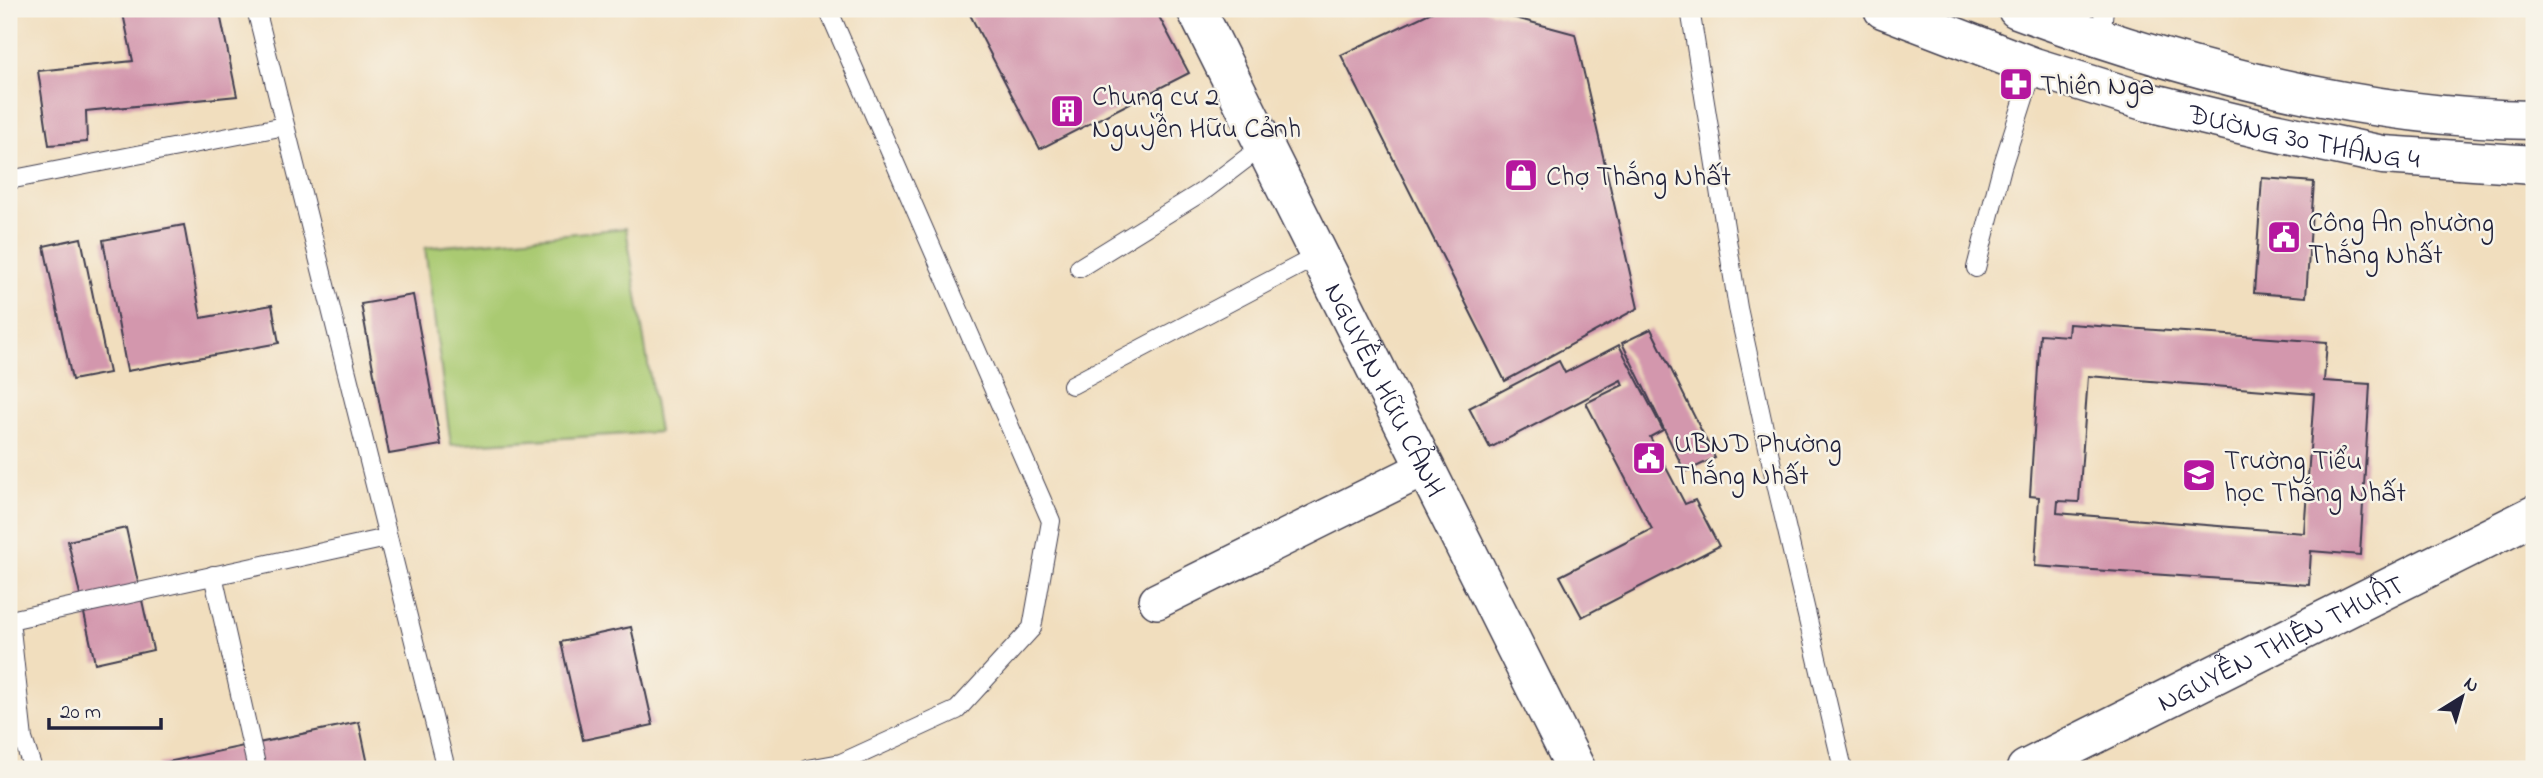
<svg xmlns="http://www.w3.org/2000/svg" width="2543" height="778" font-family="'Indie Flower',sans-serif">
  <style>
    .green { fill: #aaca72; stroke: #667656; stroke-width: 2 }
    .building { fill: #d397ad; fill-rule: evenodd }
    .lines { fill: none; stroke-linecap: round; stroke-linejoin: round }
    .lane-casing { stroke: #413e4f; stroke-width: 20 }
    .street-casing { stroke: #413e4f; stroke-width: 38 }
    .secondary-casing { stroke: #413e4f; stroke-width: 41 }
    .primary-casing { stroke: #413e4f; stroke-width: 41 }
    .lane { stroke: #fff; stroke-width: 18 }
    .street { stroke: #fff; stroke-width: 35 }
    .secondary { stroke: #fff; stroke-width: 38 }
    .primary { stroke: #fff; stroke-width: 38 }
    .labels { text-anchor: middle; stroke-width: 5; stroke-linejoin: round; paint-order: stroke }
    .poi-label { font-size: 28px; fill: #22223b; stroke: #f7f3e8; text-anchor: start }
    .street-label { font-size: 28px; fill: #22223b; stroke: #f7f3e8 }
  </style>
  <rect width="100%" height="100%" fill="#f7f3e8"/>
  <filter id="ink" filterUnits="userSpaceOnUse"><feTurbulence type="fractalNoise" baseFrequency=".0143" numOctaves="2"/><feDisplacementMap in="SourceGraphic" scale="14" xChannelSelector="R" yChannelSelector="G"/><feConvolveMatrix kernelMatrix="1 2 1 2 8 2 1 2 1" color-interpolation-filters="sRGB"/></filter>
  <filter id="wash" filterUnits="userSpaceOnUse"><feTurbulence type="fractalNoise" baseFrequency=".00686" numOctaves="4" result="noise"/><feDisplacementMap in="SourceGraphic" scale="28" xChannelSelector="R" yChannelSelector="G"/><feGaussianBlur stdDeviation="1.57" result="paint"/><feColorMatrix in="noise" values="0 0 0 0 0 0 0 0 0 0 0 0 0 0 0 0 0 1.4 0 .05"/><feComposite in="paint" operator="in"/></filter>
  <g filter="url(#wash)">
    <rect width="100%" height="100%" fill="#f1debe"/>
    <!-- green -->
    <polygon class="green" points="626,228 659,432 451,445 425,248"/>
    <g id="blocks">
      <!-- building -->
      <g class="building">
        <polygon points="122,9 219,9 237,96 86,111 87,142 49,145 38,71 133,61"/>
        <polygon points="967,9 1155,9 1189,73 1040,149"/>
        <polygon points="1438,9 1482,9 1575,34 1638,308 1505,381 1341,55"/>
        <polygon points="2262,178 2314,182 2306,297 2254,293"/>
        <polygon points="184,225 201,318 272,305 279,343 127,371 103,240"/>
        <polygon points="81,238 109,373 72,380 44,246"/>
        <polygon points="413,295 441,445 389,454 361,304"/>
        <path d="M2069,324L2327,342L2324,381L2370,384L2360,555L2311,551L2309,585L2035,566L2039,497L2030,496L2040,334L2068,336ZM2088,376L2314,394L2304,533L2057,513L2058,501L2079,502Z"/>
        <polygon points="1651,329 1715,458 1685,472 1622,343"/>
        <polygon points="1619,345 1663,430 1650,437 1685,504 1695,500 1719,546 1582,617 1560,576 1652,529 1586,403 1623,385 1621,380 1490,448 1469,408 1559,361 1565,373"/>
        <polygon points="126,528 153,650 95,663 68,541"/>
        <polygon points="631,627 653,725 583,740 561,642"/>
        <polygon points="359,722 369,769 159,769 158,764"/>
      </g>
    </g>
  </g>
  <g filter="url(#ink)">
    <use href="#blocks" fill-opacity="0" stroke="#413e4f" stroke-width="2"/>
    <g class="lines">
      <!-- lane casing -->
      <g class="lane-casing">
        <g id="lane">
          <polyline points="256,9 446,769"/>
          <polyline points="1690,9 1738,308 1774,475 1843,769"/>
          <polyline points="2101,38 2104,9"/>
          <polyline points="9,180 285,126"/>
          <polyline points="1079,268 1205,190 1264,145"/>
          <polyline points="1976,268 2002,167 2034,67"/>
          <polyline points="1072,385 1319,255"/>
          <polyline points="213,575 257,769"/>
          <polyline points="33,769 23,739 10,620 387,538"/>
          <polyline points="808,769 841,763 957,710 1032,628 1051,521 828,9"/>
        </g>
      </g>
      <!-- street casing -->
      <g class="street-casing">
        <polyline id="street" points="1157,601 1425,468"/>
      </g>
      <!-- secondary casing -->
      <g class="secondary-casing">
        <g id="secondary">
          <path id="s1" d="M1196,9L1576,769"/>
          <path id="s2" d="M2026,769L2534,515"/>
        </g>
      </g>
      <!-- primary casing -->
      <g class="primary-casing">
        <g id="primary">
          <path id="s3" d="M1883,9L2034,67L2144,101L2269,131L2383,155L2534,165"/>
          <path d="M2017,9C2179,69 2360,118 2534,120"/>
        </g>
      </g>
      <!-- lane -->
      <use href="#lane" class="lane"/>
      <!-- street -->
      <use href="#street" class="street"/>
      <!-- secondary -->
      <use href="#secondary" class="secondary"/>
      <!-- primary -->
      <use href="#primary" class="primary"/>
    </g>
  </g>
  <!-- icons -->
  <defs>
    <g id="pharmacy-square" transform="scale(1.75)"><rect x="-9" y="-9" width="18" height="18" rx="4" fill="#b5179e" stroke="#f7f3e8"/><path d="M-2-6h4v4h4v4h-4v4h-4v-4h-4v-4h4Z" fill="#fff"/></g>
    <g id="building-square" transform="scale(1.75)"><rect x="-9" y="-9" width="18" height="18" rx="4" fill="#b5179e" stroke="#f7f3e8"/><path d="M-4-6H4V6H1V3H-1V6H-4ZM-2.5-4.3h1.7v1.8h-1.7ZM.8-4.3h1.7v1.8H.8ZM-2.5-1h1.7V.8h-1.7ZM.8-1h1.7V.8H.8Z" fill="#fff"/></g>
    <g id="shop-square" transform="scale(1.75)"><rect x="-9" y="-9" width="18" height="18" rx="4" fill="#b5179e" stroke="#f7f3e8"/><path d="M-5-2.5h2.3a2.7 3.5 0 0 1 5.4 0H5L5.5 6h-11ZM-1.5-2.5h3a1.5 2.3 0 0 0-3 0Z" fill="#fff"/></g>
    <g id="civic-square" transform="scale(1.75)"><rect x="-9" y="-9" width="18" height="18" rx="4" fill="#b5179e" stroke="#f7f3e8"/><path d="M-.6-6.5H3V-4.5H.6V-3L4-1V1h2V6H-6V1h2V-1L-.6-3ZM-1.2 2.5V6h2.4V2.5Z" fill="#fff"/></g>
    <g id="school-square" transform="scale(1.75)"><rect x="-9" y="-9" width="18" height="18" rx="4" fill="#b5179e" stroke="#f7f3e8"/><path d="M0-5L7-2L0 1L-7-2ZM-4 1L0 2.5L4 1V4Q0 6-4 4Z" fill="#fff"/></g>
  </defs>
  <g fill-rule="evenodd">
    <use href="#pharmacy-square" x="2016" y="84"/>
    <use href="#building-square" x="1067" y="111"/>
    <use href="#shop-square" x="1521" y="175"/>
    <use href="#civic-square" x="2284" y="237"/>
    <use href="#civic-square" x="1649" y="458"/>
    <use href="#school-square" x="2199" y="475"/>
  </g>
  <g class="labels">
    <!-- poi labels -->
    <g class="poi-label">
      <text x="2040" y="94">Thiên Nga</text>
      <text x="1092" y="105">Chung cư 2<tspan x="1092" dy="32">Nguyễn Hữu Cảnh</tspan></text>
      <text x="1546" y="185">Chợ Thắng Nhất</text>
      <text x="2308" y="231">Công An phường<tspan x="2308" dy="32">Thắng Nhất</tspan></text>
      <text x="1674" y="452">UBND Phường<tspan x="1674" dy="32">Thắng Nhất</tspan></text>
      <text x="2224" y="469">Trường Tiểu<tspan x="2224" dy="32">học Thắng Nhất</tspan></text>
    </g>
    <!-- street labels -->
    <g class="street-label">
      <text dy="10" stroke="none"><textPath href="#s3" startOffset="441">ĐƯỜNG 30 THÁNG 4</textPath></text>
      <text dy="10" stroke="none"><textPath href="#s1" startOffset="425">NGUYỄN HỮU CẢNH</textPath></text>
      <text dy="10" stroke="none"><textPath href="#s2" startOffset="284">NGUYỄN THIỆN THUẬT</textPath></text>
    </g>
  </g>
  <!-- margin -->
  <rect width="2543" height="778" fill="none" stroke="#f7f3e8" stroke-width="35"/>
  <!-- north arrow -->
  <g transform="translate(2462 697) rotate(37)" stroke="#f7f3e8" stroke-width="5" paint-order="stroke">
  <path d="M0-5L12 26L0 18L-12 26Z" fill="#22223b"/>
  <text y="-10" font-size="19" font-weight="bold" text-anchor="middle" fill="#22223b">N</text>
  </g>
  <!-- scale -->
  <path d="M49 718v10h112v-10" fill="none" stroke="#22223b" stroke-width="3.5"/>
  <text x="60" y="718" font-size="21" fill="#22223b" stroke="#f7f3e8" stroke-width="5" paint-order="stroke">20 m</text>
</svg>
